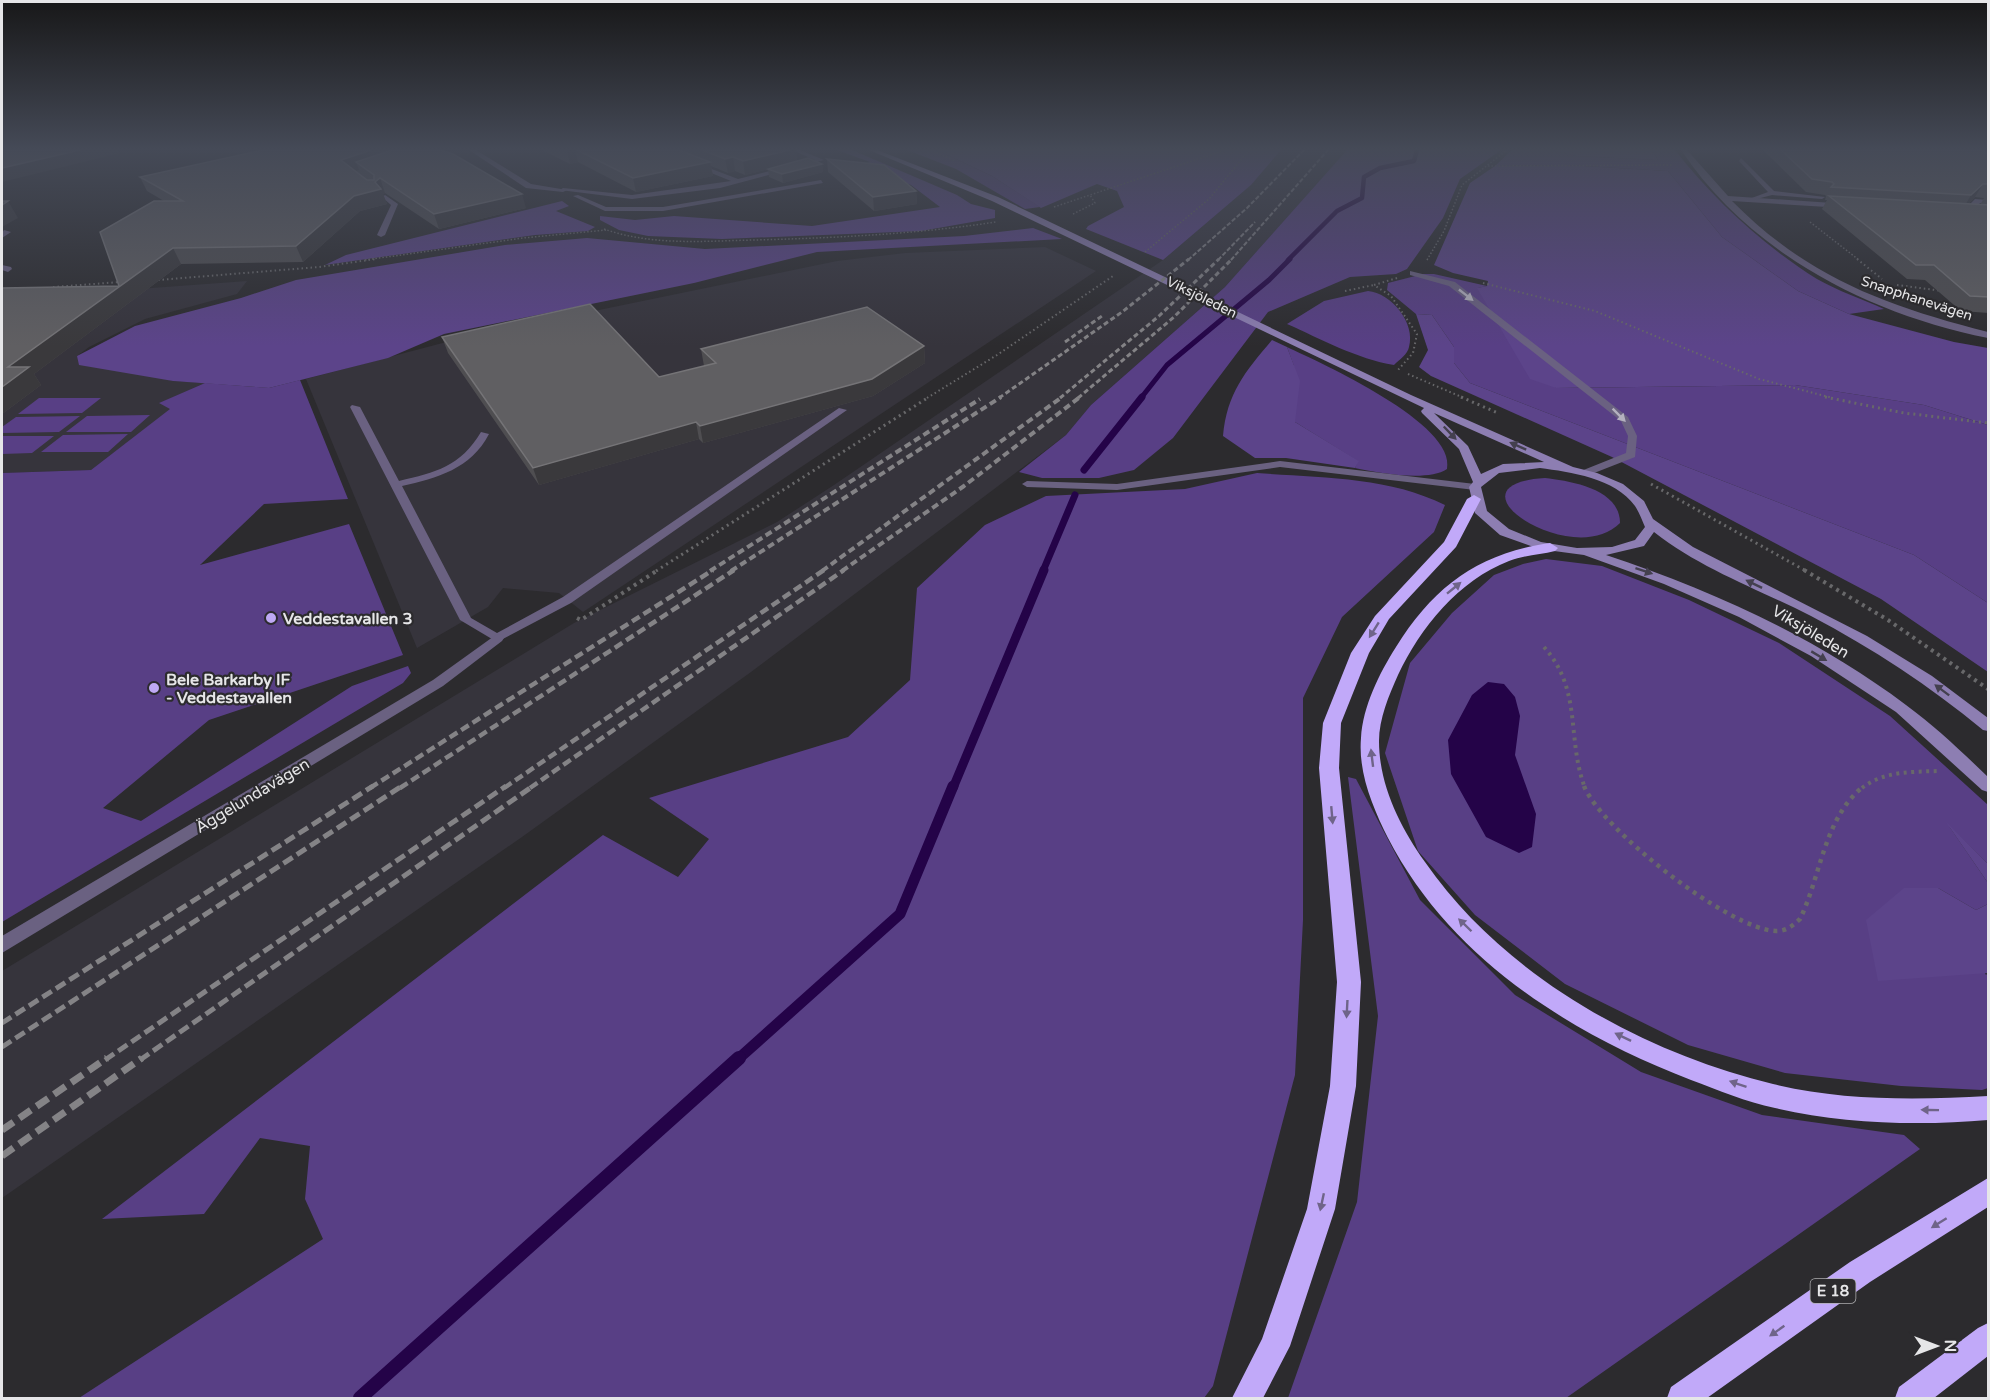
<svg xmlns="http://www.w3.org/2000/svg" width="1990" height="1400" font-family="'Varela Round',sans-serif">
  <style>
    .built { fill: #36343c }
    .green { fill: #583f85 }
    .forest { fill: #5c448a }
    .water { fill: #240348 }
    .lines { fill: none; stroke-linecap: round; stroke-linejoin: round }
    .stream-far5 { stroke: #240348; stroke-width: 4.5 }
    .stream-far4 { stroke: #240348; stroke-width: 5 }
    .stream-far3 { stroke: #240348; stroke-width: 7 }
    .stream-far2 { stroke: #240348; stroke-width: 9 }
    .stream-far1 { stroke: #240348; stroke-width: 11 }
    .stream { stroke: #240348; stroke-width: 14 }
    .path-far4 { stroke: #68686a; stroke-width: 1.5; stroke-dasharray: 1.5 2; stroke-linecap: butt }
    .path-far3 { stroke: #68686a; stroke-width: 2; stroke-dasharray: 1.5 3; stroke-linecap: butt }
    .path-far2 { stroke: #68686a; stroke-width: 3; stroke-dasharray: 2 4; stroke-linecap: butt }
    .path-far1 { stroke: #68686a; stroke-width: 4; stroke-dasharray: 3 4.5; stroke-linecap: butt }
    .path { stroke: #68686a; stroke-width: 4.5; stroke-dasharray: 4 5; stroke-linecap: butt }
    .lane { fill: #6a6181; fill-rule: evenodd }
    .street { fill: #6a6181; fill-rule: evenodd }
    .secondary { fill: #8d7eb2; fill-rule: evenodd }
    .highway { fill: #c1a9f9; fill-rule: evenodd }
    .rail-far5 { stroke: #848386; stroke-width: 2; stroke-dasharray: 4.5 2; stroke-linecap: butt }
    .rail-far4 { stroke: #848386; stroke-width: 3; stroke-dasharray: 5 3; stroke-linecap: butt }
    .rail-far3 { stroke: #848386; stroke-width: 4; stroke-dasharray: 7 4; stroke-linecap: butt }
    .rail-far2 { stroke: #848386; stroke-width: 4.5; stroke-dasharray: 9 4.5; stroke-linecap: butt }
    .rail-far1 { stroke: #848386; stroke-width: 5; stroke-dasharray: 11 5; stroke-linecap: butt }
    .rail { stroke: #848386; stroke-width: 7; stroke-dasharray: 14 7; stroke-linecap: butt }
    .wall { fill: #4f4e51; fill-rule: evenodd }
    .shaded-wall { fill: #3a393c }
    .building { fill: #605f62; stroke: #757477; stroke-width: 1.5 }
    .oneway { fill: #b4b1bf }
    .oneway2 { fill: #44404f }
    .oneway3 { fill: #6f6489 }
    .poi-dot { fill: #bfa9f4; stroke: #2c2b2e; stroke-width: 2 }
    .labels { text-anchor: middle; stroke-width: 4.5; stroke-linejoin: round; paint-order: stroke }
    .far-street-label { font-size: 14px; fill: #e6e6e8; stroke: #2c2b2e }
    .shield { fill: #2c2b2e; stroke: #aeaeb0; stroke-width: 1.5 }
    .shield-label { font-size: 15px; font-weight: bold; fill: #e6e6e8 }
    .poi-label { font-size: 16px; font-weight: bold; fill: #e6e6e8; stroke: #2c2b2e; text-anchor: start }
    .street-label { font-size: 16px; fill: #e6e6e8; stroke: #2c2b2e }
  </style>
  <rect width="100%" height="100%" fill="#2c2b2e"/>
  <!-- built -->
  <g class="built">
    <polygon points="1281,150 1347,150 1225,287 1091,405 1066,435 751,672 522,837 2,1198 2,971 574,623 777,522 834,485 1163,260 1251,185"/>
    <polygon points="1045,247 1096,271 583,612 559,593 503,588 488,607 417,648 306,379 454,340 837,261 905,253"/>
    <polygon points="247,281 237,294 145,319 89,347 77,356 173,381 205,383 160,403 171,409 91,470 2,473 2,299"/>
  </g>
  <!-- green -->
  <g class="green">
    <polygon points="907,150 937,150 992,176 1040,207 1025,209 956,169"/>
    <polygon points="1347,150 1501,150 1460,179 1443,218 1407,269 1396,274 1350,277 1268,312 1173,438 1134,470 1099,478 1042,478 1019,472 1066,435 1091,405 1225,287"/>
    <path d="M1512,150H1551L1576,156L1658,160L1652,150H1675C1713,199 1764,246 1817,279C1838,291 1862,299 1884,309L1849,314L1798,291L1722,237L1668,171L1566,165L1495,166Z"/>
    <polygon points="1423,274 1434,274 1487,286 1478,288 1556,388 1795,385 1924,405 1988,425 1988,603 1914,555 1470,383 1454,363 1454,347 1432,315 1416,314 1387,290 1388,283"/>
    <path d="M1368,291C1391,293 1416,323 1409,347C1408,354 1399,360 1394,365C1357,359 1321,339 1287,324L1324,301Z"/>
    <path d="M1287,347C1321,363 1457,424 1447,469C1428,482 1378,473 1355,468L1358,461L1295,422L1294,366Z"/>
    <polygon points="300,380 348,499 264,504 200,565 349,524 403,655 209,720 103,808 141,821 352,686 408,666 411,673 403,683 2,922 2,473 91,470 170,409 159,403 205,383 269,388"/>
    <polygon points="39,398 101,398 82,413 18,414"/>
    <polygon points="150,415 131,432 66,432 87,416"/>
    <polygon points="80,416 59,432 2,433 2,427 16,417"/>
    <polygon points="128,434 108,452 41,452 63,435"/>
    <polygon points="2,436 54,436 32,453 2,454"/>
    <path d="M1257,473C1320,478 1387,476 1445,505L1434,532L1342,617L1303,698V920L1295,1075L1213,1386L1204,1398H79L323,1239L305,1199L310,1146L260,1138L204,1214L102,1219L603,835L678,877L709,839L649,798L848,737L910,680L917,588L985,525L1046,496L1185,489Z"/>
    <path d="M1545,478C1571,481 1620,489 1620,523C1573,571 1439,484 1545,478Z"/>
    <polygon points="1546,559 1602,566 1689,600 1779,643 1890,716 1988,805 1988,864 1949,826 1988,883 1988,904 1976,910 1938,888 1986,975 1988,973 1988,1088 1982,1090 1901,1086 1785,1073 1688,1045 1565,984 1475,915 1418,851 1385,753 1410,663 1452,613 1494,575 1523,564"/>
    <polygon points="1348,777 1356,779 1420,900 1515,995 1641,1072 1762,1115 1904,1135 1920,1149 1566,1398 1288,1398 1357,1202 1378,1016"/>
  </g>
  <!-- forest -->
  <g class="forest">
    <polygon points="837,150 852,150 957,195 971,204 995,210 995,218 921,231 722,239 648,236 619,230 600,220 600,216 635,220 674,216 812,226 940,207 911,185 861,165 870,162"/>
    <polygon points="937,150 1281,150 1251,185 1163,260 1086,229 1088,226 1124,207 1117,191 1097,184 1041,208 992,176"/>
    <polygon points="1551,150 1652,150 1658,160 1576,156"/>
    <polygon points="1566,165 1668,171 1722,237 1798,291 1849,314 1954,342 1988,348 1988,425 1924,405 1795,385 1556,388 1530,379 1477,288 1487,286 1488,281 1453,273 1434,265 1470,183 1495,166"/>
    <polygon points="562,201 569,206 556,211 595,227 588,231 535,235 325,265 346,255"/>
    <polygon points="1033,228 1062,239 817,252 694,283 444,334 388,358 269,388 173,381 79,365 77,356 135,326 241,298 296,280 505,245 587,238 705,249 964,236"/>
    <polygon points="1416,314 1432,315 1454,347 1454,363 1470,383 1914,555 1988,603 1988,672 1881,599 1612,457 1431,376 1419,367 1428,350"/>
    <path d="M1272,340L1287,347L1300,381L1295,422L1359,461L1355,468L1286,458H1255L1223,436C1227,393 1245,372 1272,340Z"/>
    <polygon points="1946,822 1988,864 1988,883"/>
    <polygon points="1904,888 1938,888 1976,910 1988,904 1988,973 1878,981 1866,920"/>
  </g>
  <!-- water -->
  <polygon class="water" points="1488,682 1504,684 1515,697 1520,716 1515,755 1536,814 1532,847 1519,853 1486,837 1451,774 1448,740 1472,695"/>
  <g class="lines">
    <!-- stream-far5 -->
    <polyline class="stream-far5" points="1288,260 1337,211 1362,198 1364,177 1380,168 1414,161 1417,150"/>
    <!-- stream-far4 -->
    <polyline class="stream-far4" points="1141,398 1167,365 1269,280 1290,259"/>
    <!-- stream-far3 -->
    <g class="stream-far3">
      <polyline points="1084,470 1142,397"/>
      <polyline points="1043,571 1075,495"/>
    </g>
    <!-- stream-far2 -->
    <polyline class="stream-far2" points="953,788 1044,570"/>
    <!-- stream-far1 -->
    <polyline class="stream-far1" points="737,1060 900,914 953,786"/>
    <!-- stream -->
    <polyline class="stream" points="360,1398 739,1058"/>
    <!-- path-far4 -->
    <g class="path-far4">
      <polyline points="930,150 955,161"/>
      <polyline points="1488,166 1673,165"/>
      <polyline points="1054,207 1225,150"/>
      <polyline points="1073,214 1095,203 1090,195"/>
      <polyline points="1810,222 1859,260"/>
      <path d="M604,229C652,246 704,241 754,240C835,238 916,234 996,222"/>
      <polyline points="1145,252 1209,199 1249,150"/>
      <polyline points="365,260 523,238 606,230"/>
      <polyline points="1427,260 1444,231 1462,185 1507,150"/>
    </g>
    <!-- path-far3 -->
    <g class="path-far3">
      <polyline points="1857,259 1882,279"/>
      <polyline points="1397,278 1374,285 1391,296 1417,334 1413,353 1398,370"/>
      <polyline points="158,280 319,267 376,259"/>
      <polyline points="1483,283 1595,311 1759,379 1833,398"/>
      <polyline points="1897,285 1943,291"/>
      <polyline points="53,287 120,282"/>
      <polyline points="1345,291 1374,285"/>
      <polyline points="1408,374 1464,398"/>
      <polyline points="927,398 997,355 1113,276"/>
    </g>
    <!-- path-far2 -->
    <g class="path-far2">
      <polyline points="1461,397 1498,413"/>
      <polyline points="1825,397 1904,413 1988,423"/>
      <polyline points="1651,484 1806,571"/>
      <polyline points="656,571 929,397"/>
    </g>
    <!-- path-far1 -->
    <g class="path-far1">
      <polyline points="1804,570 1888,620 1988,689"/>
      <polyline points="577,618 581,620 658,570"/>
      <path d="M1544,647C1583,691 1566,738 1585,788"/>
      <path d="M1862,788C1884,771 1911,772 1938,771"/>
    </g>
    <!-- path -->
    <path class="path" d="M1584,786C1601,829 1730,930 1776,931C1787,931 1792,926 1800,919C1821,876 1824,817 1864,786"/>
    <!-- lane -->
    <g class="lane">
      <polygon points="792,150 800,150 824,160 720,188 632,199 560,190 563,188 632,195 731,181 694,166 696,163 738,179 815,160"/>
      <polygon points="1741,158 1774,191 1825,197 1822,199 1772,195 1749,201 1749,199 1768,192 1739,161"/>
      <polygon points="821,180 823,183 663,211 605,211 573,196 578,195 606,207 663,207"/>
      <polygon points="385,195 398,204 385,235 381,237 377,235 391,205 382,197"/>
      <polygon points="4,230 11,232 2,238 2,233"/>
      <polygon points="1410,271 1455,282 1628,417 1637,436 1635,457 1589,475 1581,475 1581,471 1626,453 1628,436 1621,421 1449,286 1410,275"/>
      <path d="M352,405L360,407L399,481C436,472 460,467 481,432L489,434C471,469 437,478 402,486L471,618L497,633L563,597L839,408L847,410L571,603L497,642L460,620L350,407Z"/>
      <polygon points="1280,461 1475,484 1480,487 1475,490 1280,467 1117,490 1027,487 1022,484 1027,481 1117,484"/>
    </g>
    <!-- street -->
    <g class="street">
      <polygon points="469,150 476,150 531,184 567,190 563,192 526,188"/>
      <path d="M1681,150H1687L1728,196L1847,204L1844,208L1732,201C1808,278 1887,306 1988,332V338C1868,314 1750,253 1681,150Z"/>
      <polygon points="1975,199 1988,200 1988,204 1980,203 1968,216 1962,216 1962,212"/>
      <polygon points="2,265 11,267 12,269 8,272 2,270"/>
      <polygon points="497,634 502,635 504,638 502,641 443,686 2,953 2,936 433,680"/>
    </g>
    <!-- secondary -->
    <path class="secondary" d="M869,150H877L998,197L1411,395L1573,467L1597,473L1623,484L1644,501L1653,519L1693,547L1867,636L1932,676L1988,718V731L1983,730C1930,686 1872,648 1811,616C1758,589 1701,569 1654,532L1644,546L1606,555C1712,590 1817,638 1906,705C1936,727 1962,752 1988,777V792L1982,790L1896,712L1811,656L1739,617L1664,584L1584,555L1539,549L1500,535L1475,513L1469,487L1473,482L1459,449L1422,413L1421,411L1424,408L992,201ZM1434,413L1544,462L1503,464L1481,474L1468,446ZM1540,468C1570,472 1615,478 1635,506C1639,512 1642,520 1645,527L1635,540L1612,547L1577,548L1541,542L1509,529L1487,511L1481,487L1499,473Z"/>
    <!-- highway -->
    <g class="highway">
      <polygon points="1474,495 1481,499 1456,547 1389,619 1369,653 1341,723 1339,768 1361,982 1356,1086 1335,1209 1290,1346 1263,1398 1232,1398 1262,1339 1307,1209 1330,1086 1337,982 1319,768 1323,723 1351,653 1375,616 1444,542 1467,499"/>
      <path d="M1550,543L1558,548L1555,551C1540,555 1524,555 1509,561C1459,580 1420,628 1398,675C1389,695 1379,719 1379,741C1379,785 1400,827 1425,862C1503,975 1641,1052 1773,1084C1842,1101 1918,1100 1988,1096V1120C1920,1126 1842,1124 1775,1108C1746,1102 1718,1090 1691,1080C1569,1033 1450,958 1388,838C1373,808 1358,773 1361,738C1363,706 1379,674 1396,647C1434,586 1479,553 1550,543Z"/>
      <polygon points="1988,1178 1988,1207 1870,1282 1707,1398 1667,1398 1671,1387 1850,1262"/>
      <polygon points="1988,1323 1988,1356 1934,1398 1895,1398 1899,1387 1978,1328"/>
    </g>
    <!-- rail-far5 -->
    <g class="rail-far5">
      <polyline points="1188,260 1247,208 1304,150"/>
      <polyline points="1218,260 1255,222"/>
      <polyline points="1231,260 1328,150"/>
    </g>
    <!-- rail-far4 -->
    <g class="rail-far4">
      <polyline points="1065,342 1102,316"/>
      <polyline points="999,398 1122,312 1189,259"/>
      <polyline points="1060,398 1159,316 1219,259"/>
      <polyline points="1078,398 1174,317 1232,259"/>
    </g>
    <!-- rail-far3 -->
    <g class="rail-far3">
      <polyline points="710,571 980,399"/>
      <polyline points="731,571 1001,397"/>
      <polyline points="822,571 1062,397"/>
      <polyline points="842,571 964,486 1080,397"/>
    </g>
    <!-- rail-far2 -->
    <g class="rail-far2">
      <polyline points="370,788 713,570"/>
      <polyline points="400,788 734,570"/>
      <polyline points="504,788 824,570"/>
      <polyline points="530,788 844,570"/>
    </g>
    <!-- rail-far1 -->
    <g class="rail-far1">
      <polyline points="2,1023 373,786"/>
      <polyline points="2,1047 402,786"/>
      <polyline points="105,1060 506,786"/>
      <polyline points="140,1060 533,786"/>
    </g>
    <!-- rail -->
    <g class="rail">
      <polyline points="2,1130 107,1058"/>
      <polyline points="2,1156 142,1058"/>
    </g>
  </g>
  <!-- wall -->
  <g class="wall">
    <polygon points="440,150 526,208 439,229 385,193 383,194 387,204 360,211 303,262 181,264 34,374 41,385 2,414 2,288 119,286 164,201 147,191 140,177"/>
    <polygon points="542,150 796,150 797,161 822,164 823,172 783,183 769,177 768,169 745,175 735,171 728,173 711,166 713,176 636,192 578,162 570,164"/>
    <path d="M1763,150H1982L1989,154V313L1961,311L1925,280L1907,279L1822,209L1827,200H1825L1826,196L1825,195L1806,192ZM1975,197L1984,198L1980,205L1968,204Z"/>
    <polygon points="827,159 916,191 917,204 874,211 828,172"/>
    <polygon points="442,337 659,377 704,366 701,349 924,346 925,363 873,396 703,443 699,439 539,485 448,353"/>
  </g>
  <!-- shaded-wall -->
  <g class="shaded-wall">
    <polygon points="80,150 118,150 120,153 2,182 2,168"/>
    <polygon points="371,150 411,150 356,162 359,170 346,174 341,160"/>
    <polygon points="567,150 575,150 578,162 570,164"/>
    <polygon points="790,150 796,150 797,162 745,175 743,161"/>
    <polygon points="733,157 735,171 728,173 725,159"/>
    <polygon points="710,162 713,176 636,192 633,178"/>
    <polygon points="822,164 823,172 783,183 782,174"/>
    <polygon points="380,178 385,193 383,194 387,204 360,211 303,262 296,246 354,196"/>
    <polygon points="1983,184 1975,197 1963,209 1971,195"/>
    <polygon points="916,191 917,204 874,211 873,197"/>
    <polygon points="522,194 526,208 439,229 434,214"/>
    <polygon points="8,201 18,218 2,227 2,205"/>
    <polygon points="173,248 181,264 34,374 41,385 2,414 2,387 8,367"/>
    <polygon points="924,346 925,363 873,396 703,443 700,426"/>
    <polygon points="696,422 699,439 539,485 533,468"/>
  </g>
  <!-- building -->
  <g class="building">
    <polygon points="2,150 80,150 2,168"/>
    <polygon points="263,150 371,150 341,160 367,180 374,180 374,175 356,162 392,150 440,150 453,154 522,194 434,214 380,178 375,182 381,189 354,196 296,246 173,248 8,367 29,367 2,387 2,288 119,286 100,232 154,201 183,201 140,177"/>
    <polygon points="577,150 679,150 710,162 633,178"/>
    <polygon points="702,150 790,150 743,161 733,157 725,159"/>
    <polygon points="1781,150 1982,150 1989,154 1989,184 1983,184 1971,195 1831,187 1834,184 1832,182 1812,179"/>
    <polygon points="808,158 822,164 782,174 768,169"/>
    <polygon points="827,159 884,165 916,191 873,197"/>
    <polygon points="1829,196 1989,205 1989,297 1970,296 1934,265 1916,265"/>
    <polygon points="2,201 8,201 2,205"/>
    <polygon points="590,304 659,377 716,363 701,349 867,307 924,346 872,379 700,426 696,422 533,468 442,337"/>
  </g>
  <!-- one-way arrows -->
  <defs><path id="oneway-solid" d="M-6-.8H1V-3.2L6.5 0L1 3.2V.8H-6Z" transform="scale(1.5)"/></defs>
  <g class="oneway">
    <use href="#oneway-solid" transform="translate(1466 295) rotate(38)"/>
    <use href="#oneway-solid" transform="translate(1619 415) rotate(45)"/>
  </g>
  <g class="oneway2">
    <use href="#oneway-solid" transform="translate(1450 433) rotate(46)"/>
    <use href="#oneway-solid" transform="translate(1518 446) rotate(-156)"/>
    <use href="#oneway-solid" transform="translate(1644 571) rotate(18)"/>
    <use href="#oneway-solid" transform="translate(1754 584) rotate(-154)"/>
    <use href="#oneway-solid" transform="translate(1819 656) rotate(31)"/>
    <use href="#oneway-solid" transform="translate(1942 690) rotate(-143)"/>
  </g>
  <g class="oneway3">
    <use href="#oneway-solid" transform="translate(1454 588) rotate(-39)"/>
    <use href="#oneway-solid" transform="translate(1374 630) rotate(122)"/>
    <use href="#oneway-solid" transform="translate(1372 758) rotate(-97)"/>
    <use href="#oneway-solid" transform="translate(1332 815) rotate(85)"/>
    <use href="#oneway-solid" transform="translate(1465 925) rotate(-136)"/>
    <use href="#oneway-solid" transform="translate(1347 1009) rotate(93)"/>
    <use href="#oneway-solid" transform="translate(1623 1037) rotate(-154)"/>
    <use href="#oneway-solid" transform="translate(1738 1084) rotate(-161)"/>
    <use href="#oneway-solid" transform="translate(1930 1110) rotate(-179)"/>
    <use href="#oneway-solid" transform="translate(1322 1202) rotate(102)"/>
    <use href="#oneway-solid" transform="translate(1939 1223) rotate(148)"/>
    <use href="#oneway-solid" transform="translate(1777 1331) rotate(145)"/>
  </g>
  <!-- sky -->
  <linearGradient id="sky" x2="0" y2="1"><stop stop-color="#181819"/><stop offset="0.43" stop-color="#454a57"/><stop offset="1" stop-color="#454a57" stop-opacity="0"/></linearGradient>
  <rect width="1990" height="346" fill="url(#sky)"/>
  <!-- markers -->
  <g class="poi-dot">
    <circle cx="271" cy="618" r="6"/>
    <circle cx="154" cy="688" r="6"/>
  </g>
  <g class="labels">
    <!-- far-street labels -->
    <g class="far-street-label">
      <text transform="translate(1202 297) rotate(26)" y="5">Viksjöleden</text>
      <text transform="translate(1917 298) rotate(18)" y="5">Snapphanevägen</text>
    </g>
    <!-- shield labels -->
    <rect class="shield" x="1810.5" y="1279" width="45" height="24" rx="4.5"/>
    <g class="shield-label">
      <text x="1833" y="1296">E 18</text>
    </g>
    <!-- poi labels -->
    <g class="poi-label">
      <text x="283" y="624">Veddestavallen 3</text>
      <text x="166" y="685">Bele Barkarby IF<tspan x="166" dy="18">- Veddestavallen</tspan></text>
    </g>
    <!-- street labels -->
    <g class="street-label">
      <text transform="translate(1811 631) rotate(31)" y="6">Viksjöleden</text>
      <text transform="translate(252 795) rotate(-31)" y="6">Äggelundavägen</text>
    </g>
  </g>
  <!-- border -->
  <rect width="1990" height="1400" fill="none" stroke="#e6e6e8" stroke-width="6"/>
  <!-- north arrow -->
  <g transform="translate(1936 1346) rotate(90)" stroke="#2c2b2e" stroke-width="4.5" paint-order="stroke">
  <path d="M0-4.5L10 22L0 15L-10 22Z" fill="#e6e6e8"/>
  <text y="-9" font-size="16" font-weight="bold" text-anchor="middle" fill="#e6e6e8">N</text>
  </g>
</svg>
